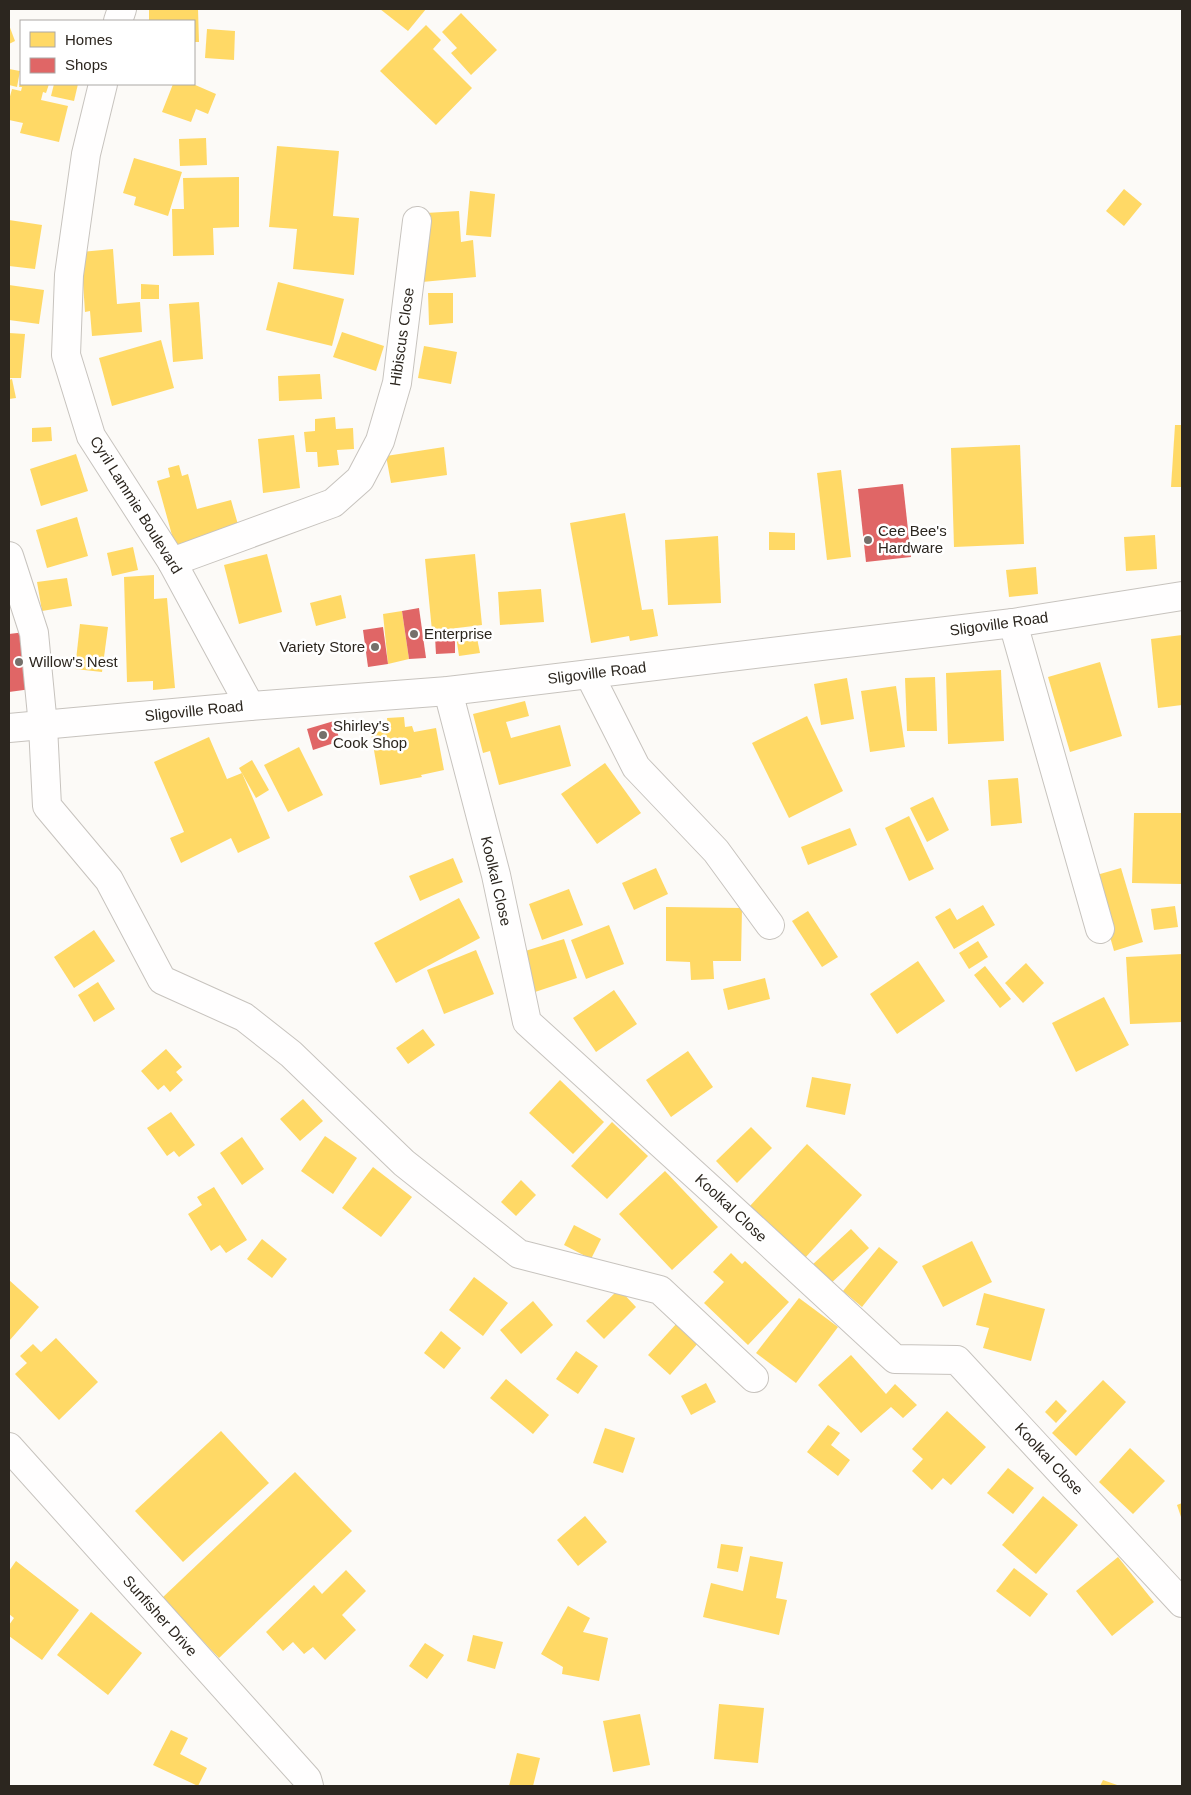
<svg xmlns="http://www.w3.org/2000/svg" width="1191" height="1795" font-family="Helvetica,sans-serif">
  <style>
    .homes { fill: #ffd966 }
    .shops { fill: #e06666 }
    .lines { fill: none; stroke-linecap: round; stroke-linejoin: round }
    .minor-casing { stroke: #c7c3be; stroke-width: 30 }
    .minor { stroke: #fffefe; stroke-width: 28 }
    .poi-dot { fill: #75706b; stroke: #fff; stroke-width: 2 }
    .labels { text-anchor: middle; stroke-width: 5; stroke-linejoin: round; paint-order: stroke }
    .street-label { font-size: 15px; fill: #2c261f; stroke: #fff }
    .poi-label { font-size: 15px; fill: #2c261f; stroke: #fff; text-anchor: start }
  </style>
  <rect width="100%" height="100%" fill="#fcfaf7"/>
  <!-- homes -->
  <g class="homes">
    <polygon points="149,9 198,9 199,42 194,42 194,21 149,21"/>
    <polygon points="380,9 426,9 408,31"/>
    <polygon points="461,13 497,50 471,75 451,53 457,48 442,32"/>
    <polygon points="9,25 15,41 9,44"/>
    <polygon points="426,25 441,40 433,49 472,88 436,125 380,71"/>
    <polygon points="207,29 235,31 234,60 205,58"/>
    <polygon points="9,69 20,71 17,87 9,85"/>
    <polygon points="21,80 21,84 49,84 46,93 43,92 41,100 68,106 59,142 20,133 23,123 9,120 9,100 12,89 21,91 22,87 19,87"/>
    <polygon points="54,84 78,84 74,101 51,96"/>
    <polygon points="173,84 193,84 216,94 208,114 196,109 191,122 162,112"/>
    <polygon points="206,138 207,165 180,166 179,139"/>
    <polygon points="277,146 339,151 333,216 359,218 354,275 293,269 297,229 269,227"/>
    <polygon points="134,158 182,172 168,216 134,205 136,197 123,193"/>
    <polygon points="239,177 239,227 213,228 214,255 173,256 172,209 184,209 183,178"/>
    <polygon points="1124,189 1142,204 1124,226 1106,211"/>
    <polygon points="470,191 495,194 491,237 466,235"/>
    <polygon points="459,211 461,242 473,240 476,277 422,282 419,245 428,245 426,213"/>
    <polygon points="9,220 42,225 35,269 9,266"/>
    <polygon points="113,249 117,304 140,302 142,332 92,336 90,311 85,312 81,252"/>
    <polygon points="278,282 344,299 332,346 266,330"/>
    <polygon points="141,284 159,285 159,299 141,299"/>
    <polygon points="9,285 44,290 39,324 9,320"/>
    <polygon points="428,293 453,293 453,323 429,325"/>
    <polygon points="199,302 203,359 173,362 169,304"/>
    <polygon points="342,332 384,346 376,371 333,357"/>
    <polygon points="9,333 25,334 21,378 9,378"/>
    <polygon points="161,340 174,388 112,406 99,358"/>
    <polygon points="424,346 457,352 451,384 418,378"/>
    <polygon points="320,374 322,399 279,401 278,376"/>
    <polygon points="12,379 16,398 9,399 9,380"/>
    <polygon points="335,417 336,429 353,428 354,449 337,450 339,465 318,467 317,452 306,452 304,432 315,431 315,419"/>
    <polygon points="1175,425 1182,425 1182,487 1171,487"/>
    <polygon points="51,427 52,441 32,442 32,428"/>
    <polygon points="294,435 300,488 263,493 258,439"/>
    <polygon points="1020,445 1024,544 954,547 951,448"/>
    <polygon points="444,447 447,475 391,483 386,456"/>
    <polygon points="76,454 88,491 41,506 30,469"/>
    <polygon points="179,465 182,476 188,474 197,509 231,500 239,528 175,546 157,481 170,477 168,468"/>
    <polygon points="841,470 851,557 827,560 817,473"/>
    <polygon points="625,513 642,610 653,609 658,636 630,641 629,636 591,643 570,523"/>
    <polygon points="77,517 88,556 47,568 36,530"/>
    <polygon points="769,532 795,533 795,550 769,550"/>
    <polygon points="1155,535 1157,569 1126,571 1124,537"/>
    <polygon points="718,536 721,603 668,605 665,540"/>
    <polygon points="133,547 138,570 112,576 107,553"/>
    <polygon points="267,554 282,612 239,624 224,565"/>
    <polygon points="475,554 482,625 432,631 425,559"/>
    <polygon points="1036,567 1038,594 1009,597 1006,570"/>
    <polygon points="154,575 154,599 167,598 175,688 153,690 153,681 127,682 124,577"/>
    <polygon points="67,578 72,606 42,611 37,582"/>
    <polygon points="541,589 544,622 500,625 498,592"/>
    <polygon points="341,595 346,618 316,626 310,603"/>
    <polygon points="402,611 409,659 388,664 383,614"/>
    <polygon points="80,624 108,627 102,672 75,669"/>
    <polygon points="476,633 480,653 459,656 456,636"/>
    <polygon points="1182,635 1182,705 1158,708 1151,639"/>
    <polygon points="1100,662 1122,736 1070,752 1048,677"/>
    <polygon points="1001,670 1004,741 948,744 946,673"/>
    <polygon points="935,677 937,731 907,731 905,678"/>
    <polygon points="847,678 854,719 821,725 814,684"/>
    <polygon points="896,686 905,747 870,752 861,691"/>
    <polygon points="525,701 529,716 506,722 511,738 560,725 571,766 499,785 490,751 483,753 473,714"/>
    <polygon points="807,716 843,791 789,818 752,743"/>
    <polygon points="404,717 405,727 412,726 414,732 436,728 444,770 421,775 422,777 380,785 371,733 388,730 387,718"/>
    <polygon points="209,737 227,779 242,773 270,838 238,853 231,838 181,863 170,838 184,832 154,762"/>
    <polygon points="299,747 323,795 288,812 264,765"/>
    <polygon points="252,760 269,790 256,798 239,768"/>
    <polygon points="605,763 641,813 597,844 561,794"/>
    <polygon points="1018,778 1022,823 991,826 988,780"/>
    <polygon points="933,797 949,830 927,842 910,808"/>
    <polygon points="1134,813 1182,813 1182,884 1132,883"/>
    <polygon points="909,816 934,869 909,881 885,828"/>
    <polygon points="850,828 857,845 808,865 801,847"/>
    <polygon points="453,858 463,882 420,901 409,876"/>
    <polygon points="656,868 668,894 634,910 622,883"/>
    <polygon points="1121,868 1143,942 1114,951 1093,876"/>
    <polygon points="569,889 583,925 542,940 529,904"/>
    <polygon points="459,898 480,938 396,983 374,943"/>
    <polygon points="983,905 995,925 954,949 935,917 950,908 957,920"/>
    <polygon points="1175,906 1178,927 1154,930 1151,909"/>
    <polygon points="666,907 742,908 741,961 713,961 714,979 691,980 690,962 666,961"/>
    <polygon points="808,911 838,957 822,967 792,921"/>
    <polygon points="609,925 624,964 586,979 571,940"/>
    <polygon points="94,930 115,961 74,988 54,957"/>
    <polygon points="564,939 577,978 535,992 522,952"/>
    <polygon points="978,941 988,957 969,969 959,953"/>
    <polygon points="476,950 494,994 444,1014 427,970"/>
    <polygon points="1182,954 1182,1022 1130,1024 1126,957"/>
    <polygon points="918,961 945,1001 897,1034 870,994"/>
    <polygon points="1026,963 1044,983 1023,1003 1005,983"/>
    <polygon points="985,966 1011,999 1000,1008 974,975"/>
    <polygon points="765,978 770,999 728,1010 723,989"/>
    <polygon points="98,982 115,1009 94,1022 78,995"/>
    <polygon points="614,990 637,1024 596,1052 573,1018"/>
    <polygon points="1104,997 1129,1045 1076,1072 1052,1023"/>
    <polygon points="423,1029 435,1045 408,1064 396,1048"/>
    <polygon points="166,1049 182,1067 176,1072 183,1080 170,1092 164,1085 158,1090 141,1071"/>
    <polygon points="688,1051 713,1087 671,1117 646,1080"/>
    <polygon points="812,1077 851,1084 845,1115 806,1107"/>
    <polygon points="560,1080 604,1122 573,1154 529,1113"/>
    <polygon points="303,1099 323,1121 300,1141 280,1119"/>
    <polygon points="171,1112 195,1145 179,1157 174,1151 167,1156 147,1128"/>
    <polygon points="612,1122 648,1156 607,1199 571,1166"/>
    <polygon points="751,1127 772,1148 737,1183 716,1161"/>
    <polygon points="325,1136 357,1158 333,1194 301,1171"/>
    <polygon points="242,1137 264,1169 242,1185 220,1153"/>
    <polygon points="807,1144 862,1195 805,1258 749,1207"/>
    <polygon points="373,1167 412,1197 381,1237 342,1208"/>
    <polygon points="665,1171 718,1227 672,1270 619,1214"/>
    <polygon points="521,1180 536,1195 516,1216 501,1202"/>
    <polygon points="214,1187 247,1240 226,1253 220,1245 211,1251 188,1214 202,1205 197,1197"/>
    <polygon points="574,1225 601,1239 591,1259 564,1245"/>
    <polygon points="851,1229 869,1248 829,1285 811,1266"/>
    <polygon points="262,1239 287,1259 272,1278 247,1259"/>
    <polygon points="972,1241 992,1282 943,1307 922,1266"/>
    <polygon points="879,1247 898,1262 862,1307 843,1291"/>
    <polygon points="731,1253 742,1264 745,1261 789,1302 748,1345 704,1303 724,1282 713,1272"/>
    <polygon points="474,1277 508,1303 483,1336 449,1310"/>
    <polygon points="9,1280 39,1307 9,1341"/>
    <polygon points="619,1289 636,1307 604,1339 586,1321"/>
    <polygon points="984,1293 1045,1309 1031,1361 983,1348 989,1328 976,1325"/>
    <polygon points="799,1298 838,1327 796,1383 756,1353"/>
    <polygon points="533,1301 553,1325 521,1354 500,1330"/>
    <polygon points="677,1323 699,1342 670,1375 648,1355"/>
    <polygon points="441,1331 461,1348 444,1369 424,1353"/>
    <polygon points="56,1338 98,1382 59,1420 15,1374 27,1363 20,1356 33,1344 41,1352"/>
    <polygon points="576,1351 598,1366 578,1394 556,1379"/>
    <polygon points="851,1355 886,1394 895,1384 917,1405 903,1418 891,1407 861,1433 818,1385"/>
    <polygon points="506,1379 549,1415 533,1434 490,1398"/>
    <polygon points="1103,1380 1126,1402 1076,1456 1052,1433"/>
    <polygon points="706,1383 716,1402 691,1415 681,1396"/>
    <polygon points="1056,1400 1067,1411 1056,1423 1045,1412"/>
    <polygon points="947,1411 986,1447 951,1485 943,1478 932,1490 912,1471 923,1459 912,1449"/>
    <polygon points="828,1425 840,1433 831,1445 850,1460 838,1476 807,1452"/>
    <polygon points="605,1428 635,1438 623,1473 593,1463"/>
    <polygon points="221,1431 269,1483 183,1562 135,1511"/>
    <polygon points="1130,1448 1165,1481 1133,1514 1099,1482"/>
    <polygon points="1008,1468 1034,1488 1013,1514 987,1493"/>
    <polygon points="295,1472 352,1531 219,1658 162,1598"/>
    <polygon points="1043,1496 1078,1525 1036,1574 1002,1545"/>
    <polygon points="1182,1503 1182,1520 1177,1505"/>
    <polygon points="585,1516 607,1542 578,1566 557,1540"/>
    <polygon points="721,1544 743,1547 738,1572 717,1568"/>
    <polygon points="750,1556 783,1562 776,1598 787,1600 779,1635 703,1617 711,1583 743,1591"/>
    <polygon points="1118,1557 1154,1602 1112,1636 1076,1591"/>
    <polygon points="16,1561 79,1610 42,1660 9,1636 9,1625 14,1618 9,1614 9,1596 10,1593 9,1592 9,1571"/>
    <polygon points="1014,1568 1048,1594 1030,1617 996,1591"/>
    <polygon points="346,1570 366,1591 342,1615 356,1630 325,1660 313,1647 304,1654 293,1642 283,1651 266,1632 314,1585 322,1594"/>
    <polygon points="568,1606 590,1618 583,1632 608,1638 599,1681 562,1674 563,1667 541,1654"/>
    <polygon points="91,1612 142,1653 108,1695 57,1655"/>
    <polygon points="473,1635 503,1642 495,1669 467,1661"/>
    <polygon points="425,1643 444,1655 427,1679 409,1666"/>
    <polygon points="719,1704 764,1708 758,1763 714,1759"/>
    <polygon points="640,1714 650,1765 613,1772 603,1721"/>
    <polygon points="171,1730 188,1738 180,1754 207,1768 198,1786 153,1765"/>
    <polygon points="517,1753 540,1758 533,1786 509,1786"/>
    <polygon points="1103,1780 1120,1786 1100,1786"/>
  </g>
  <!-- shops -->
  <g class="shops">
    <polygon points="903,484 911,557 866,562 858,489"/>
    <polygon points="419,608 426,658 409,659 402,611"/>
    <polygon points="383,627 388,664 368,667 363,630"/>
    <polygon points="25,632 31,689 9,692 9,634"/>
    <polygon points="455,635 455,653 436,654 435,637"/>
    <polygon points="334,721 340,741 313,750 307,729"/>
  </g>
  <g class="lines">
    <!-- minor casing -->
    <g class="minor-casing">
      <g id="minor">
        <polyline points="118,21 122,9"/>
        <polyline points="103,84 86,154 69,275 66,355 91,436 172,562 250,706"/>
        <polyline points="9,556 34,633 43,726 47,806 109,880 162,980 244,1017 291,1054 404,1163 519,1254 660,1290 754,1378"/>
        <polyline points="172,562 333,503 360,479 380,441 397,383 417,221"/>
        <polyline points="1013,623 1100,929"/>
        <polyline points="589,674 636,767 716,851 770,925"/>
        <polyline points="448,691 496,875 527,1022 715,1193 895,1359 957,1360 1182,1603"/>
        <polyline points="9,728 250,706 448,691 1013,623 1182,596"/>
        <polyline points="9,1447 307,1779 309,1786"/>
      </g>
    </g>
    <!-- minor -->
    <use href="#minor" class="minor"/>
  </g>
  <!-- markers -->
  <g class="poi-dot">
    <circle cx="868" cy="540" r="5"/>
    <circle cx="414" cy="634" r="5"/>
    <circle cx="375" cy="647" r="5"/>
    <circle cx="19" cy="662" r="5"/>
    <circle cx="323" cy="735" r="5"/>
  </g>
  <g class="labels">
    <!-- street labels -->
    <g class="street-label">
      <text transform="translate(402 337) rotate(-82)" y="5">Hibiscus Close</text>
      <text transform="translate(136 505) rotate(58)" y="5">Cyril Lammie Boulevard</text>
      <text transform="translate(999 624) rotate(-8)" y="5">Sligoville Road</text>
      <text transform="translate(597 673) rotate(-7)" y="5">Sligoville Road</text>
      <text transform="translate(194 711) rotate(-6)" y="5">Sligoville Road</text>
      <text transform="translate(496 881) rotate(77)" y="5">Koolkal Close</text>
      <text transform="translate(731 1208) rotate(43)" y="5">Koolkal Close</text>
      <text transform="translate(1049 1459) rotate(47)" y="5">Koolkal Close</text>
      <text transform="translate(160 1616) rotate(48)" y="5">Sunfisher Drive</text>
    </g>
    <!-- poi labels -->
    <g class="poi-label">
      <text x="878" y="536">Cee Bee's<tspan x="878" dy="17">Hardware</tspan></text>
      <text x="424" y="639">Enterprise</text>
      <text x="365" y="652" text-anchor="end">Variety Store</text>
      <text x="29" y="667">Willow's Nest</text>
      <text x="333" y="731">Shirley's<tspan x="333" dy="17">Cook Shop</tspan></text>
    </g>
  </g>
  <!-- border -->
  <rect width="1191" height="1795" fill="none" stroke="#2c261f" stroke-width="20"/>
  <!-- legend -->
  <rect x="20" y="20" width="175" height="65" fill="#ffffff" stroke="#aba8a5"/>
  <rect x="30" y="32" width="25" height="15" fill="#ffd966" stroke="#aba8a5"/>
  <text x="65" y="45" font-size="15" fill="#2c261f">Homes</text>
  <rect x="30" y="58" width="25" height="15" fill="#e06666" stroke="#aba8a5"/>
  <text x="65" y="70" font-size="15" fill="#2c261f">Shops</text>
</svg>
